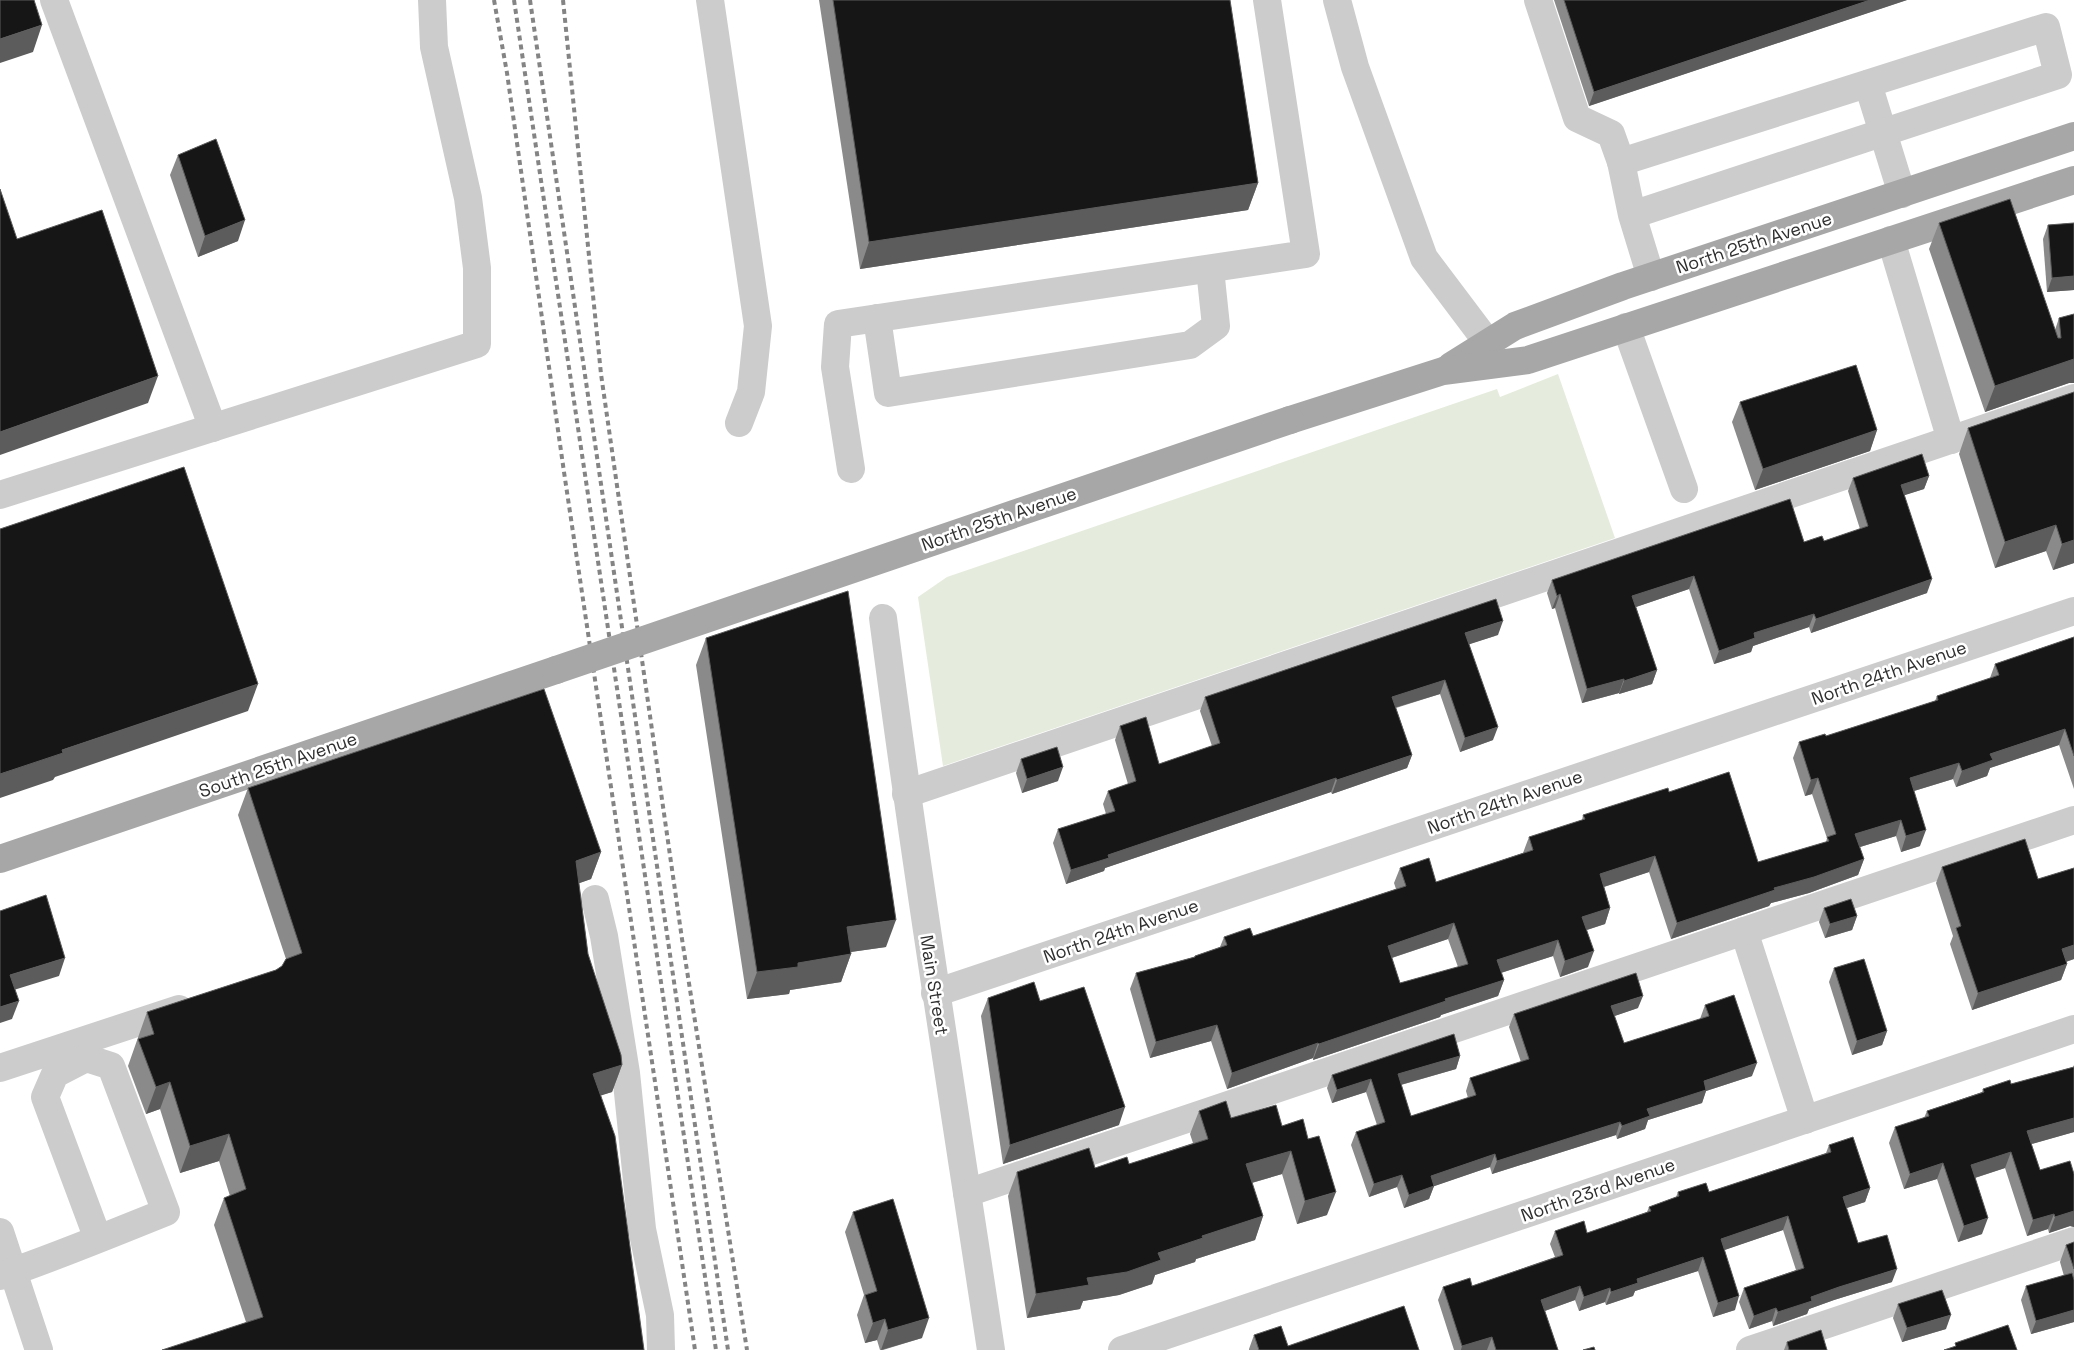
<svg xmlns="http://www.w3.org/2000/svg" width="2074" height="1350" font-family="'Space Grotesk',sans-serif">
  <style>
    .green { fill: #e5ebdd }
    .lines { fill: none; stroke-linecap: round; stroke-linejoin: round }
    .minor { stroke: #ccc; stroke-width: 28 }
    .major { stroke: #a7a7a7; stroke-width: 28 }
    .rail { stroke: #848484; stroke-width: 4; stroke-dasharray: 5 4; stroke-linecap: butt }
    .major-bridge { stroke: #a7a7a7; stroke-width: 28 }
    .wall { fill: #8a8a8a; fill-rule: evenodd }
    .shaded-wall { fill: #5c5c5c }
    .building { fill: #161616; stroke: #5c5c5c; fill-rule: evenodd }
    .labels { text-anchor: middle; stroke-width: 5; stroke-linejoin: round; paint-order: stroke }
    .street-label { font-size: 18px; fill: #2f2f2f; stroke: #fff }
  </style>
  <rect width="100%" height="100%" fill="#fff"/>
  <!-- green -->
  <polygon class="green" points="1558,374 1615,538 943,766 918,597 947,577 1497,389 1500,397"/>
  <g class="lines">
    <!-- minor -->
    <g class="minor">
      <polyline points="54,0 213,428"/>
      <polyline points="710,0 758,326 751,392 739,423"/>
      <polyline points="1337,0 1355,67 1424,258 1488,343"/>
      <polyline points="1538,0 1577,118 1611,134 1621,162"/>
      <polyline points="1868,84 1902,194"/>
      <polyline points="1632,215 1621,162 2046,27 2058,75 1632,215 1651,277"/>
      <polyline points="1891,240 1951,440"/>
      <polyline points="877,318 888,393 1190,345 1216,326 1210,269"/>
      <polyline points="1626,327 1684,489"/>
      <polyline points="851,469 835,367 838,324 1306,254 1267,0"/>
      <polyline points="0,495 477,344 477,268 468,198 434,47 432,0"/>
      <path d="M883,618C915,863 954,1106 991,1350"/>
      <polyline points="906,794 2074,398"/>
      <polyline points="595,899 604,936 626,1073 642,1229 660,1315 661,1350"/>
      <polyline points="1744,931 1805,1120"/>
      <polyline points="935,993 2074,611"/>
      <polyline points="0,1068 179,1009"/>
      <polyline points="967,1193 2074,820"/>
      <polyline points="0,1232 39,1350"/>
      <path d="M0,1276C56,1257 111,1234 166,1212L111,1066L86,1058L55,1074L45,1097L98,1239"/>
      <polyline points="1122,1350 2074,1029"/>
      <polyline points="1750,1350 2074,1241"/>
    </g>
    <!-- major -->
    <g class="major">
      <polyline points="1451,366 1515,326 1623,286 2074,136"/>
      <polyline points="1290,420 1443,371 1528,360 2074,180"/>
      <polyline points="0,859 556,670"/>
    </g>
    <!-- rail -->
    <g class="rail">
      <polyline points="494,0 507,73 564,472 695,1350"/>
      <polyline points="514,0 716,1350"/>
      <polyline points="530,0 728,1350"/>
      <polyline points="563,0 601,374 682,939 747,1350"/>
    </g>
    <!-- major-bridge -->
    <polyline class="major-bridge" points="556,670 1290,420"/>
  </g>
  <!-- wall -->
  <g class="wall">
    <polygon points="819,0 1230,0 1258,183 1248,210 860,269"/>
    <polygon points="1554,0 1907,0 1589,106"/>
    <polygon points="178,155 238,241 198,257 170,175"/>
    <polygon points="1939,223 2055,330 2059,318 2074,314 2074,383 2069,383 1985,412 1929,249"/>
    <polygon points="2074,223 2074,290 2047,292 2043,239 2048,225"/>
    <polygon points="2074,392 2074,563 2053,570 2046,551 1995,568 1959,454 1968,428"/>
    <polygon points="1740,402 1877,430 1870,451 1755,490 1732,422"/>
    <polygon points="1929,476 1924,489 1904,495 1927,593 1811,633 1809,627 1753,646 1751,652 1714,664 1689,589 1636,607 1657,670 1652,684 1619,694 1619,693 1582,703 1555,608 1552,609 1547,593 1552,580 1804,542 1824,541 1860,529 1848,491 1853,478"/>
    <polygon points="1498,635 1469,644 1493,740 1460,752 1440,694 1396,708 1412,755 1407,768 1332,794 1331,792 1105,868 1104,871 1066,884 1053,843 1058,829 1106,814 1103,804 1108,791 1128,784 1115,740 1120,726 1159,764 1212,746 1200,711 1205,697"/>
    <path d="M2074,637V789L2059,745L1990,768L1987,776L1956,787L1953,779L1914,791L1920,846L1901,852L1896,836L1860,847L1864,859L1858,875L1809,893L1771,903L1769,906L1671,939L1649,872L1604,887L1610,908L1605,924L1587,930L1588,967L1560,977L1553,956L1501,973L1504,980L1498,996L1441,1015L1440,1017L1313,1060V1058L1227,1089L1211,1041L1150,1058L1130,989L1136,973L1194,957L1195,956L1220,947L1224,937L1253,936L1396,889L1394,883L1400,868L1436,882L1523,853L1529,837L1582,820L1583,815L1669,792L1758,862L1826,842L1827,838L1812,794L1805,796L1793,758L1799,742L1826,736L1935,701L1937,696L1990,678L1995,664ZM1448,939L1458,967L1400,983L1392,958Z"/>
    <polygon points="706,638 886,947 850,952 851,954 841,982 790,990 789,994 747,999 696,665"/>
    <polygon points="1021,759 1058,781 1022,793 1016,773"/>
    <polygon points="248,788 601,852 591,879 579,883 588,954 622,1065 612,1092 601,1095 644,1350 246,1322 214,1225 224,1198 230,1196 219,1161 180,1173 160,1109 146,1114 128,1066 147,1012 276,970 282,966 286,959 238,815"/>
    <polygon points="1942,867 2038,879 2074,868 2074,959 2066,962 2067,964 2061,980 1972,1010 1950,944 1953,936 1936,883"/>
    <polygon points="1824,908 1857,916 1852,930 1825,938 1819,922"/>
    <polygon points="1834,968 1887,1031 1882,1045 1852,1055 1829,982"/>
    <polygon points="988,998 1119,1125 1003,1164 981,1016"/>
    <polygon points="1705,1005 1752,1076 1706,1091 1702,1103 1648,1120 1645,1129 1617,1139 1616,1135 1492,1174 1490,1167 1434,1186 1429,1199 1404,1208 1397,1187 1369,1197 1351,1145 1356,1132 1377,1125 1366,1092 1332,1103 1327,1088 1332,1075 1460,1056 1456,1069 1401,1085 1411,1116 1468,1098 1466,1091 1470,1078 1521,1062 1509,1027 1514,1014 1638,1008 1614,1016 1624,1043 1700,1019"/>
    <polygon points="2074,1065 2074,1132 2031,1144 2040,1170 2074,1174 2074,1227 2070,1226 2049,1233 2048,1229 2027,1236 2005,1168 1975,1178 1982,1234 1958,1242 1937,1179 1904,1189 1889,1143 1895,1127 1924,1118 1927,1111 1982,1092 1983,1089 2011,1084 2073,1067"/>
    <polygon points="1199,1111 1231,1118 1282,1126 1327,1215 1297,1224 1282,1174 1252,1183 1263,1216 1255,1240 1196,1259 1195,1262 1155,1275 1152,1284 1119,1295 1083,1301 1080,1309 1027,1318 1008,1196 1017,1172 1095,1168 1129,1164 1193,1143 1190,1134"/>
    <polygon points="1829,1145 1870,1188 1865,1202 1846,1208 1858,1243 1892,1282 1834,1300 1809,1309 1807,1314 1773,1326 1772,1321 1749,1329 1739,1302 1744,1288 1796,1270 1783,1230 1724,1250 1735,1310 1713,1317 1698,1271 1635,1291 1633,1296 1606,1305 1605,1302 1579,1311 1575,1300 1545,1311 1558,1350 1454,1350 1438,1300 1443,1287 1472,1286 1555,1257 1550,1244 1555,1231 1587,1233 1647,1212 1649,1207 1676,1197 1678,1192 1709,1192 1826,1153"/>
    <polygon points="853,1212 922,1338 883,1350 880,1350 877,1340 865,1343 857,1315 864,1295 845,1232"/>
    <polygon points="2074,1242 2074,1322 2031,1334 2021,1300 2026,1286 2064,1276 2060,1262 2066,1245"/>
    <polygon points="1898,1304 1946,1329 1902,1342 1893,1318"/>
    <polygon points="1254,1335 1288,1346 1419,1350 1249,1350 1249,1349"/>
    <polygon points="1787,1342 1827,1350 1784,1350"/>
  </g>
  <!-- shaded-wall -->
  <g class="shaded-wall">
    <polygon points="1870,0 1907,0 1589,106 1594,92"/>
    <polygon points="42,25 33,52 0,63 0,39"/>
    <polygon points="1258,183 1248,210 860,269 869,242"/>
    <polygon points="245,220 238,241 198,257 205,236"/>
    <polygon points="2074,276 2074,290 2047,292 2052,278"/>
    <polygon points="2074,359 2074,383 2069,383 1985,412 1995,386"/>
    <polygon points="158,376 148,403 0,455 0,432"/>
    <polygon points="1877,430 1870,451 1755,490 1763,469"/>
    <polygon points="1929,476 1924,489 1896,498 1901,485"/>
    <polygon points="2056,525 2046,551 1995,568 2005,542"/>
    <polygon points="2074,540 2074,563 2053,570 2062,544"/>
    <polygon points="1694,576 1689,589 1627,610 1632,596"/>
    <polygon points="1932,579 1927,593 1811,633 1816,619"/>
    <polygon points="1560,594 1555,608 1552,609 1557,596"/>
    <polygon points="1814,614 1809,627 1753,646 1751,652 1714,664 1719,651 1754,633"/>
    <polygon points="1503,621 1498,635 1461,647 1465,633"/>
    <polygon points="1657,670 1652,684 1619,694 1624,681"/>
    <polygon points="1624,679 1619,693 1582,703 1587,689"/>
    <polygon points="1445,680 1440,694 1387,710 1392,697"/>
    <polygon points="258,684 248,711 55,777 53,780 0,798 0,774 62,750"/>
    <polygon points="1498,727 1493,740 1460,752 1465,738"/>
    <polygon points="2065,729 2059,745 1990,768 1987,776 1956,787 1962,771 1990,754"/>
    <polygon points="1412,755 1407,768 1332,794 1337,780"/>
    <polygon points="1959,763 1953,779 1904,794 1910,778"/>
    <polygon points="1063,767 1058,781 1022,793 1027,779"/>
    <polygon points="1336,778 1331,792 1105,868 1104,871 1066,884 1071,870 1108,855"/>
    <polygon points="1818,778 1812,794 1805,796 1811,780"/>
    <polygon points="1901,820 1896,836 1850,850 1855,834"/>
    <polygon points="1926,830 1920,846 1901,852 1906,836"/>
    <polygon points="601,852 591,879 566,888 576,861"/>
    <polygon points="1655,856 1649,872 1594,890 1600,874"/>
    <polygon points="1864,859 1858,875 1809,893 1771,903 1769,906 1671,939 1677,923 1774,888"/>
    <polygon points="1610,908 1605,924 1577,933 1582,917"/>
    <polygon points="1857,916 1852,930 1825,938 1830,924"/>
    <polygon points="896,920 886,947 837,954 847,927"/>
    <polygon points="1454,923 1448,939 1382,961 1388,946"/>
    <polygon points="1558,940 1553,956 1491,976 1497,960"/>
    <polygon points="2074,945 2074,959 2056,965 2062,949"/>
    <polygon points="1594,951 1588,967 1560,977 1565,961"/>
    <polygon points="851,954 841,982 790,990 789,994 747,999 757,972 798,963"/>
    <polygon points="65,958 59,976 4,993 10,975"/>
    <polygon points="2067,964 2061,980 1972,1010 1978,993"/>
    <polygon points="1504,980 1498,996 1441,1015 1440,1017 1313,1060 1319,1044 1445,999"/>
    <polygon points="1643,996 1638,1008 1606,1019 1611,1006"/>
    <polygon points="19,1001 12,1019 0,1023 0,1007"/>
    <polygon points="1217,1025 1211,1041 1150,1058 1156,1042"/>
    <polygon points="1887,1031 1882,1045 1852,1055 1857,1041"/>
    <polygon points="1318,1043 1313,1058 1227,1089 1232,1073"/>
    <polygon points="1460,1056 1456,1069 1393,1087 1398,1074"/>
    <polygon points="1757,1063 1752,1076 1706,1091 1702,1103 1648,1120 1645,1129 1617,1139 1622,1126 1647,1109 1704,1081"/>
    <polygon points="622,1065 612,1092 584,1101 593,1074"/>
    <polygon points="1371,1079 1366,1092 1332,1103 1337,1090"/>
    <polygon points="170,1082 160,1109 146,1114 156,1087"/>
    <polygon points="1125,1107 1119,1125 1003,1164 1010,1145"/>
    <polygon points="2074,1118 2074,1132 2021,1147 2027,1131"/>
    <polygon points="1620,1122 1616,1135 1492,1174 1497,1161"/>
    <polygon points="229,1134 219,1161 180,1173 190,1146"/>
    <polygon points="1291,1151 1282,1174 1237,1187 1246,1164"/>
    <polygon points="2011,1152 2005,1168 1965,1181 1971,1165"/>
    <polygon points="1495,1154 1490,1167 1426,1189 1431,1176"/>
    <polygon points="1943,1163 1937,1179 1904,1189 1910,1174"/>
    <polygon points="1402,1175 1397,1187 1369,1197 1374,1184"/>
    <polygon points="1434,1186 1429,1199 1404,1208 1409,1195"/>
    <polygon points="1870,1188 1865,1202 1838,1211 1843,1197"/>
    <polygon points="1336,1192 1327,1215 1297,1224 1305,1201"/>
    <polygon points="2074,1211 2074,1227 2070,1226 2049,1233 2055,1217"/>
    <polygon points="2054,1214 2048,1229 2027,1236 2033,1220"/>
    <polygon points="1263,1216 1255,1240 1196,1259 1195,1262 1155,1275 1152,1284 1119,1295 1083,1301 1080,1309 1027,1318 1036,1294 1087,1278 1158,1253 1202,1236"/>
    <polygon points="1788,1216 1783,1230 1716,1253 1721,1239"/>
    <polygon points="1988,1218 1982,1234 1958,1242 1964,1226"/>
    <polygon points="1703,1257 1698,1271 1635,1291 1633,1296 1606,1305 1611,1292 1637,1279"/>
    <polygon points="1897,1269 1892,1282 1834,1300 1809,1309 1807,1314 1773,1326 1778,1312 1811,1297 1839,1287"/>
    <polygon points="1580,1286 1575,1300 1536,1314 1541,1300"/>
    <polygon points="1610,1288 1605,1302 1579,1311 1584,1297"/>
    <polygon points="1739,1296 1735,1310 1713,1317 1718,1303"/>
    <polygon points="1776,1308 1772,1321 1749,1329 1754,1316"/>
    <polygon points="2074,1310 2074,1322 2031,1334 2036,1321"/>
    <polygon points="1951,1315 1946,1329 1902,1342 1907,1328"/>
    <polygon points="929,1318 922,1338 881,1350 888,1330"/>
    <polygon points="885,1319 877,1340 865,1343 873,1323"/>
    <polygon points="1492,1337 1487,1350 1461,1350 1462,1346"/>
  </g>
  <!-- building -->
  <g class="building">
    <polygon points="0,0 34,0 42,25 0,39"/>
    <polygon points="833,0 1230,0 1258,183 869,242"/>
    <polygon points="1564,0 1870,0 1594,92"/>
    <polygon points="216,139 245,220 205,236 178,155"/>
    <polygon points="0,189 17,239 102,210 158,376 0,432"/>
    <polygon points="2010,199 2058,338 2061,338 2059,318 2074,314 2074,359 1995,386 1939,223"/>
    <polygon points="2074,223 2074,276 2052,278 2048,225"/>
    <polygon points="1856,365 1877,430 1763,469 1740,402"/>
    <polygon points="2074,392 2074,540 2062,544 2056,525 2005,542 1968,428"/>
    <polygon points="1922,454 1929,476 1901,485 1932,579 1816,619 1814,614 1754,633 1755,638 1719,651 1694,576 1632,596 1657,670 1624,681 1624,679 1587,689 1560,594 1557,596 1552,580 1790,499 1804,542 1822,536 1824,541 1868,526 1853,478"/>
    <polygon points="184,467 258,684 62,750 63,753 0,774 0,529"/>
    <polygon points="848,591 896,920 847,927 851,954 798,963 798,967 757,972 706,638"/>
    <polygon points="1496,599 1503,621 1465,633 1498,727 1465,738 1445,680 1392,697 1412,755 1337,780 1336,778 1108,855 1109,858 1071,870 1058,829 1115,811 1108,791 1136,781 1120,726 1146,717 1159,764 1220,743 1205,697"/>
    <path d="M2074,637V756L2065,729L1990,754L1993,760L1962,771L1959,763L1910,778L1926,830L1906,836L1901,820L1855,834L1864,859L1814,877L1774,888L1775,890L1677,923L1655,856L1600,874L1610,908L1582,917L1594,951L1565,961L1558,940L1497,960L1504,980L1445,999L1446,1001L1319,1044L1318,1043L1232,1073L1217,1025L1156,1042L1136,973L1195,957V956L1227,945L1224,937L1250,928L1253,936L1406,886L1400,868L1429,858L1436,882L1533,850L1529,837L1585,819L1583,815L1668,788L1669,792L1729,772L1758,862L1829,841L1827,837L1836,834L1818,778L1811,780L1799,742L1825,734L1826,736L1938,700L1937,696L1999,675L1995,664ZM1454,923L1468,964L1400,983L1388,946Z"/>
    <polygon points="544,689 601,852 576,861 588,954 621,1055 622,1065 593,1074 615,1136 644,1350 162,1350 263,1317 224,1198 246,1189 229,1134 190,1146 170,1082 156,1087 138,1039 154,1034 147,1012 276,970 282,966 286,959 302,953 248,788"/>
    <polygon points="1057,747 1063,767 1027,779 1021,759"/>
    <polygon points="2025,839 2038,879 2074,868 2074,945 2062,949 2067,964 1978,993 1956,928 1961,926 1942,867"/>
    <polygon points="46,895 65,958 10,975 19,1001 0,1007 0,911"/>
    <polygon points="1851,899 1857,916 1830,924 1824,908"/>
    <polygon points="1864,959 1887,1031 1857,1041 1834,968"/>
    <polygon points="1636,973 1643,996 1611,1006 1624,1043 1709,1016 1705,1005 1734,995 1757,1063 1704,1081 1706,1090 1647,1109 1650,1116 1622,1126 1620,1122 1497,1161 1495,1154 1431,1176 1434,1186 1409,1195 1402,1175 1374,1184 1356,1132 1385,1122 1371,1079 1337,1090 1332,1075 1454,1034 1460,1056 1398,1074 1411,1116 1476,1095 1470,1078 1529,1059 1514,1014"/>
    <polygon points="1034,982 1040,1001 1084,987 1125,1107 1010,1145 988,998"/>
    <polygon points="2074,1067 2074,1118 2027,1131 2040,1170 2070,1161 2074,1174 2074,1211 2055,1217 2054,1214 2033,1220 2011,1152 1971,1165 1988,1218 1964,1226 1943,1163 1910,1174 1895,1127 1929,1116 1927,1111 1984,1092 1983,1089 2010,1080 2011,1084"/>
    <polygon points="1226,1101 1231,1118 1276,1105 1282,1126 1303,1119 1308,1139 1319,1136 1336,1192 1305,1201 1291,1151 1246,1164 1263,1216 1202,1236 1203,1238 1158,1253 1161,1260 1127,1272 1087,1278 1089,1285 1036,1294 1017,1172 1089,1148 1095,1168 1127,1157 1129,1164 1208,1139 1199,1111"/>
    <polygon points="1853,1137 1870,1188 1843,1197 1858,1243 1887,1235 1897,1269 1839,1287 1811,1297 1812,1301 1778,1312 1776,1308 1754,1316 1744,1288 1804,1268 1788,1216 1721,1239 1739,1296 1718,1303 1703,1257 1637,1279 1638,1283 1611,1292 1610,1288 1584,1297 1580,1286 1541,1300 1558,1350 1496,1350 1492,1337 1462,1346 1443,1287 1470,1278 1472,1286 1563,1255 1555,1231 1584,1221 1587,1233 1651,1211 1649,1207 1679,1196 1678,1192 1706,1183 1709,1192 1831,1152 1829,1145"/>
    <polygon points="893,1199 929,1318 888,1330 885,1319 873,1323 865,1295 877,1291 853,1212"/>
    <polygon points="2074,1242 2074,1269 2066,1245"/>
    <polygon points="2072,1273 2074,1280 2074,1310 2036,1321 2026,1286"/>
    <polygon points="1942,1290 1951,1315 1907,1328 1898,1304"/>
    <polygon points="1404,1306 1419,1350 1259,1350 1254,1335 1281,1326 1288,1346"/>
    <polygon points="2008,1325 2017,1350 1944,1350 1956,1346 1955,1343"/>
    <polygon points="1821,1330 1827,1350 1789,1350 1787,1342"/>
    <polygon points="1594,1347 1595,1350 1583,1350"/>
  </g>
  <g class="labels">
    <!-- street labels -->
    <g class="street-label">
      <text transform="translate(1754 243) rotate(-18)" y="6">North 25th Avenue</text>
      <text transform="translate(999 519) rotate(-19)" y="6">North 25th Avenue</text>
      <text transform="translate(1889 673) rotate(-19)" y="6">North 24th Avenue</text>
      <text transform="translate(278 765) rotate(-19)" y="6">South 25th Avenue</text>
      <text transform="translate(1505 802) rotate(-19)" y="6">North 24th Avenue</text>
      <text transform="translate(1121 931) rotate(-19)" y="6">North 24th Avenue</text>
      <text transform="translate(934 985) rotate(81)" y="6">Main Street</text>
      <text transform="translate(1598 1190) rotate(-19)" y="6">North 23rd Avenue</text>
    </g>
  </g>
</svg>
